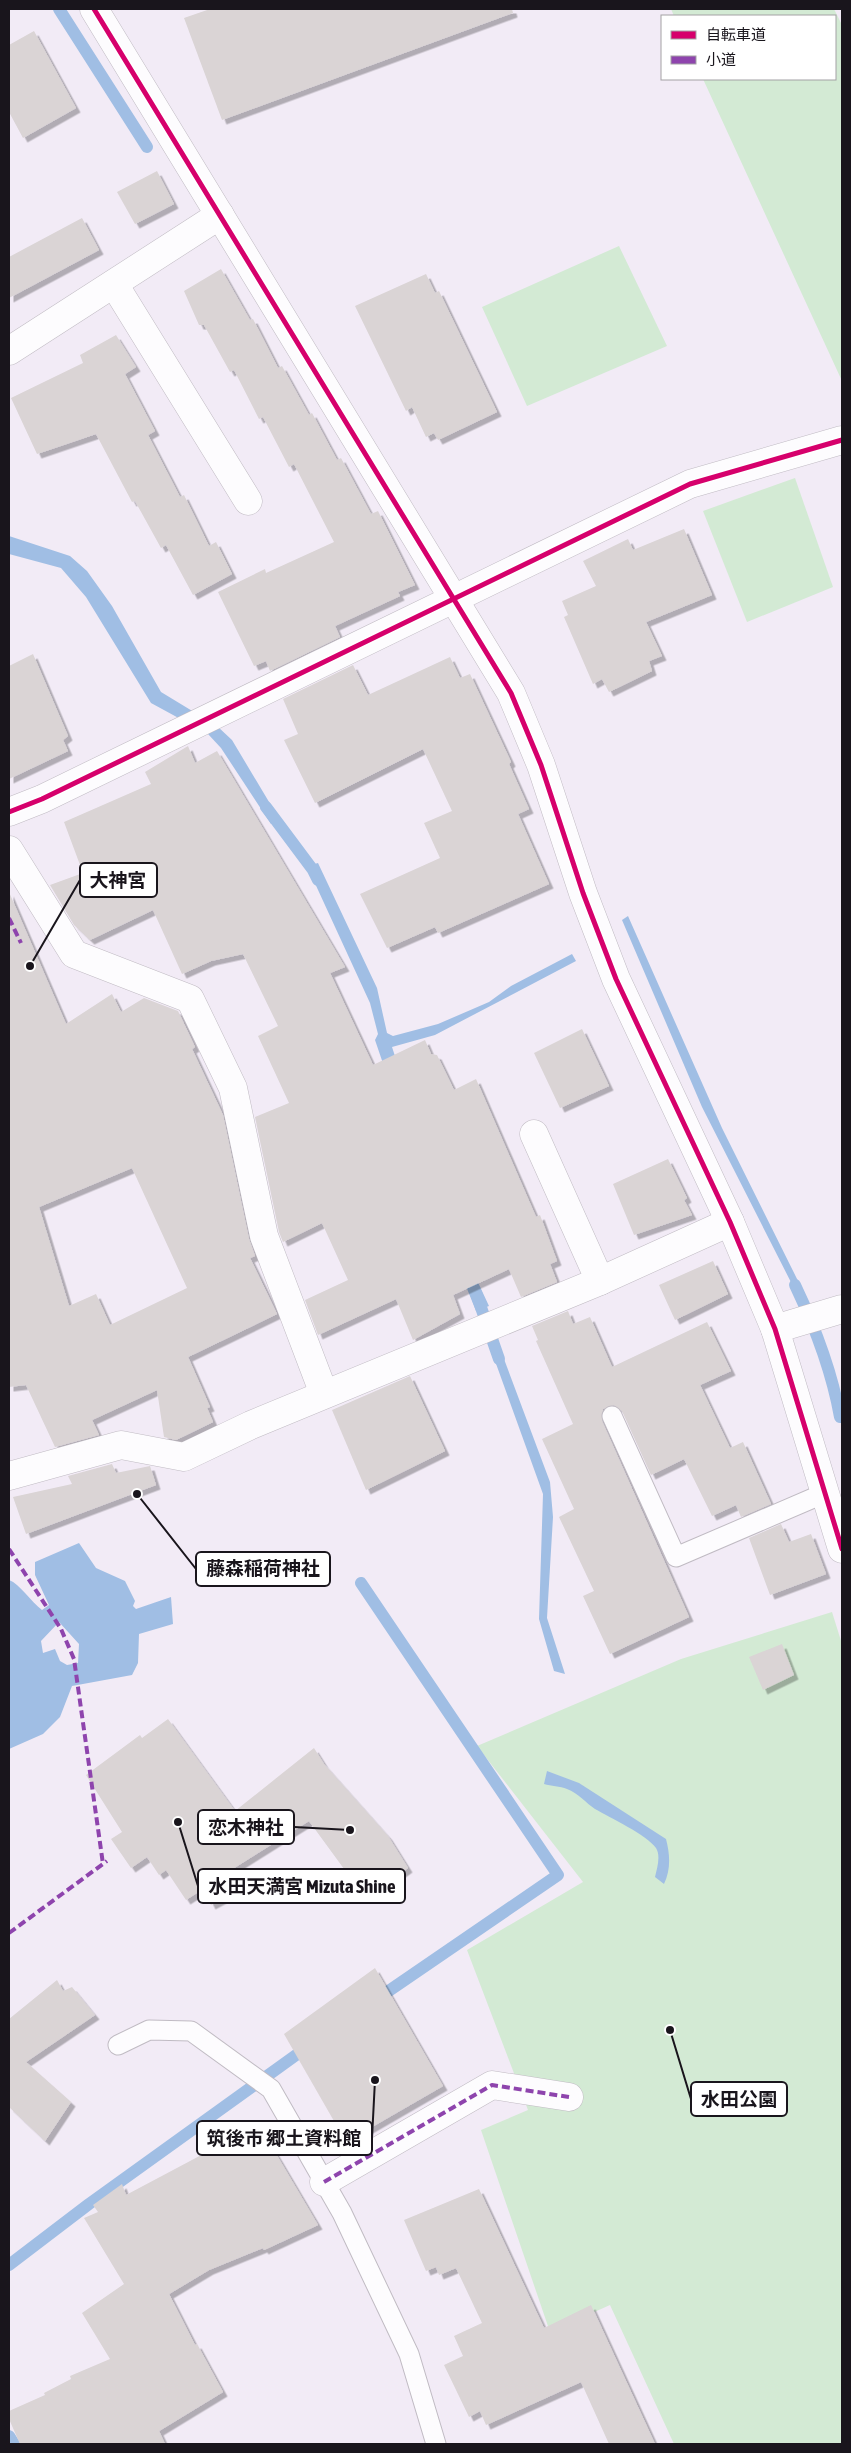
<svg xmlns="http://www.w3.org/2000/svg" width="851" height="2453" font-family="'Asap Condensed','Noto Sans JP',sans-serif">
  <style>
    .green { fill: #d3ead4 }
    .water { fill: #a0bee4; fill-rule: evenodd }
    .lines { fill: none; stroke-linecap: round; stroke-linejoin: round }
    .stream { stroke: #a0bee4; stroke-width: 12 }
    .building { fill: #dad4d5; fill-rule: evenodd; filter: url(#shadow) }
    .service-casing { stroke: #c0bbc3; stroke-width: 21 }
    .pedestrian-casing { stroke: #c0bbc3; stroke-width: 29 }
    .minor-casing { stroke: #c0bbc3; stroke-width: 29 }
    .service { stroke: #fdfcfe; stroke-width: 19 }
    .pedestrian { stroke: #fdfcfe; stroke-width: 28 }
    .minor { stroke: #fdfcfe; stroke-width: 28 }
    .quiet { stroke: #8e44ad; stroke-width: 4; stroke-dasharray: 8 4; stroke-linecap: butt }
    .cycleway-casing { stroke: #fff; stroke-width: 8 }
    .cycleway { stroke: #d6006c; stroke-width: 5 }
    .leader { fill: none; stroke: #19151c; stroke-width: 2 }
    .callout-dot { fill: #19151c; stroke: #fff; stroke-width: 2 }
    .callout { fill: #fff; stroke: #19151c; stroke-width: 2 }
    .callout-label { font-size: 19px; text-anchor: middle; font-weight: bold; fill: #19151c }
  </style>
  <defs>
    <filter id="shadow"><feDropShadow dx="4.5" dy="4.5" stdDeviation="0" flood-color="#0004"/></filter>
  </defs>
  <rect width="100%" height="100%" fill="#f2ebf6"/>
  <!-- green -->
  <g class="green">
    <polygon points="671,9 834,9 842,25 842,381 703,79 835,79 835,16 674,16"/>
    <polygon points="619,246 667,346 527,406 482,307"/>
    <polygon points="795,478 833,587 747,622 703,511"/>
    <polygon points="832,1612 842,1644 842,2444 674,2444 610,2305 550,2332 481,2130 528,2110 467,1950 583,1882 477,1746 681,1659"/>
  </g>
  <!-- water -->
  <g class="water">
    <polygon points="9,536 70,556 87,571 112,606 161,692 217,726 232,740 278,817 271,824 221,748 208,734 151,703 86,597 61,568 9,554"/>
    <polygon points="318,863 377,988 387,1033 393,1036 438,1024 489,1002 511,986 572,954 576,961 435,1035 392,1047 449,1220 489,1306 476,1311 420,1172 375,1040 378,1034 370,1003 307,866"/>
    <polygon points="628,916 722,1128 806,1297 800,1300 702,1107 622,920"/>
    <polygon points="498,1343 550,1482 553,1517 547,1618 565,1674 554,1671 539,1619 543,1494 490,1347"/>
    <path d="M79,1543L96,1568L125,1581L135,1601L133,1606L136,1609L171,1597L173,1624L139,1634L138,1663L132,1675L72,1686L60,1717L43,1734L9,1749V1580C20,1584 31,1602 42,1610L49,1605L35,1575V1562ZM59,1622L79,1644L78,1663L67,1665L60,1661L55,1649L43,1653L41,1641Z"/>
    <path d="M547,1771L579,1783L666,1839C670,1854 671,1870 664,1884L655,1877C657,1868 661,1856 656,1848C647,1835 609,1817 595,1809C586,1803 578,1793 567,1789C560,1786 551,1786 544,1784Z"/>
  </g>
  <g class="lines">
    <!-- stream -->
    <g class="stream">
      <polyline points="59,9 147,147"/>
      <polyline points="266,807 313,870 318,880"/>
      <path d="M795,1285C815,1327 832,1372 840,1417"/>
      <polyline points="476,1293 499,1359"/>
      <polyline points="361,1583 558,1875 374,2001"/>
      <polyline points="9,2265 89,2204 310,2045"/>
      <polyline points="9,2436 14,2444"/>
    </g>
  </g>
  <!-- building -->
  <g class="building">
    <polygon points="210,9 512,9 513,13 222,120 184,18"/>
    <polygon points="34,31 76,108 23,138 9,112 9,45"/>
    <polygon points="157,171 174,204 135,224 117,192"/>
    <polygon points="82,218 99,250 9,298 9,257"/>
    <polygon points="221,269 250,320 253,319 278,368 282,366 309,415 312,413 337,460 341,458 371,514 378,511 415,585 398,592 400,596 335,626 340,637 270,671 266,661 254,666 218,592 265,569 266,573 334,542 294,464 289,467 263,417 259,419 234,370 230,372 204,325 199,325 184,291"/>
    <polygon points="426,274 435,293 439,291 497,412 438,440 434,433 426,437 412,407 406,411 355,306"/>
    <polygon points="116,335 136,367 125,374 155,431 148,435 180,497 184,495 209,546 216,542 232,574 193,595 166,545 161,548 135,501 132,502 96,434 37,454 11,398 83,363 80,355"/>
    <polygon points="684,529 712,595 646,622 662,656 649,661 652,671 609,692 602,679 593,684 564,617 568,615 562,601 596,586 583,561 628,539 633,550"/>
    <polygon points="33,654 68,736 63,740 68,751 9,779 9,666"/>
    <polygon points="450,657 460,678 470,674 511,762 509,764 529,809 518,814 549,884 438,933 435,927 387,948 360,894 440,858 424,823 452,811 423,749 315,803 284,740 298,734 283,699 353,665 368,695"/>
    <polygon points="188,746 195,763 217,751 345,967 330,973 373,1065 425,1040 431,1054 437,1055 454,1090 476,1079 536,1217 540,1215 557,1261 550,1264 557,1282 521,1297 509,1269 453,1295 460,1314 413,1340 396,1299 318,1335 305,1300 348,1280 322,1223 283,1242 279,1232 255,1117 289,1103 258,1036 278,1026 243,954 211,961 182,974 153,910 90,940 74,925 50,885 83,873 64,822 151,784 145,772"/>
    <path d="M9,892L66,1024L112,994L121,1012L144,998L178,1011L195,1047L192,1049L223,1115L249,1239L255,1256L250,1258L277,1314L188,1357L210,1407L207,1408L213,1422L176,1440L164,1437L157,1390L92,1420L99,1435L55,1447L26,1385L9,1387ZM132,1168L187,1288L110,1325L96,1294L69,1306L39,1207Z"/>
    <polygon points="582,1029 609,1086 560,1108 534,1053"/>
    <polygon points="668,1159 687,1198 684,1200 692,1215 634,1235 613,1184"/>
    <polygon points="713,1261 728,1294 675,1320 659,1285"/>
    <polygon points="568,1311 573,1324 590,1317 612,1367 707,1322 731,1371 700,1385 730,1448 743,1442 771,1504 741,1517 736,1505 712,1516 684,1459 651,1475 622,1411 614,1405 603,1409 602,1421 689,1617 610,1654 583,1596 594,1591 559,1517 574,1509 542,1439 573,1424 536,1341 538,1340 532,1326"/>
    <polygon points="410,1376 445,1451 366,1490 332,1410"/>
    <polygon points="112,1464 116,1473 150,1466 156,1485 26,1534 13,1497 72,1484 68,1476"/>
    <polygon points="781,1524 789,1542 811,1534 826,1574 770,1595 749,1538"/>
    <polygon points="782,1644 794,1675 763,1690 749,1657"/>
    <polygon points="168,1719 235,1811 314,1748 324,1764 388,1836 408,1868 366,1899 309,1821 231,1870 241,1889 211,1905 203,1889 186,1900 166,1870 159,1875 147,1857 131,1868 111,1839 122,1832 86,1775 140,1735 142,1738"/>
    <polygon points="375,1968 443,2086 346,2142 284,2034"/>
    <polygon points="57,1980 63,1991 72,1987 95,2015 26,2062 71,2102 45,2141 9,2107 9,2019"/>
    <polygon points="249,2127 260,2151 272,2147 318,2225 264,2250 263,2248 209,2270 169,2294 195,2345 197,2344 223,2392 159,2431 165,2444 20,2444 9,2419 9,2411 45,2395 44,2393 71,2379 70,2376 110,2359 82,2313 124,2284 84,2218 98,2212 93,2205 122,2184 126,2195 207,2152 205,2147"/>
    <polygon points="479,2189 544,2328 591,2305 655,2444 609,2444 581,2382 486,2425 480,2411 469,2417 444,2365 463,2356 454,2336 482,2323 456,2268 439,2275 436,2267 426,2271 404,2220"/>
  </g>
  <g class="lines">
    <!-- service casing -->
    <g class="service-casing">
      <g id="service">
        <polyline points="612,1416 676,1557 825,1493"/>
        <polyline points="118,2045 149,2030 191,2031 271,2089 342,2213 409,2354 436,2444"/>
      </g>
    </g>
    <!-- pedestrian casing -->
    <g class="pedestrian-casing">
      <polyline id="pedestrian" points="324,2182 492,2085 569,2097"/>
    </g>
    <!-- minor casing -->
    <g class="minor-casing">
      <g id="minor">
        <polyline points="94,9 511,693 541,765 583,893 616,979 730,1222 775,1329 842,1549"/>
        <polyline points="114,284 248,501"/>
        <polyline points="9,351 220,215"/>
        <polyline points="9,812 42,799 690,484 842,440"/>
        <polyline points="9,850 74,954 190,999 233,1088 264,1236 324,1394"/>
        <polyline points="534,1134 600,1281"/>
        <polyline points="775,1329 842,1309"/>
        <polyline points="9,1476 121,1445 184,1457 251,1425 600,1281 730,1222"/>
      </g>
    </g>
    <!-- service -->
    <use href="#service" class="service"/>
    <!-- pedestrian -->
    <use href="#pedestrian" class="pedestrian"/>
    <!-- minor -->
    <use href="#minor" class="minor"/>
    <!-- quiet -->
    <g class="quiet">
      <polyline points="9,918 21,943"/>
      <polyline points="9,1549 61,1629 74,1659 103,1864"/>
      <polyline points="9,1933 107,1861"/>
      <polyline points="324,2182 492,2085 569,2097"/>
    </g>
    <!-- cycleway casing -->
    <g class="cycleway-casing">
      <g id="cycleway">
        <polyline points="94,9 511,693 541,765 583,893 616,979 730,1222 775,1329 842,1549"/>
        <polyline points="9,812 42,799 690,484 842,440"/>
      </g>
    </g>
    <!-- cycleway -->
    <use href="#cycleway" class="cycleway"/>
  </g>
  <!-- callouts -->
  <path class="leader" d="M30 966L80 880M137 1494L196 1569M350 1830L294 1827M178 1822L198 1886M670 2030L691 2099M375 2080L372 2138"/>
  <g class="callout-dot">
    <circle cx="30" cy="966" r="5"/>
    <circle cx="137" cy="1494" r="5"/>
    <circle cx="350" cy="1830" r="5"/>
    <circle cx="178" cy="1822" r="5"/>
    <circle cx="670" cy="2030" r="5"/>
    <circle cx="375" cy="2080" r="5"/>
  </g>
  <g class="callout">
    <rect x="80" y="863" width="77" height="34" rx="5"/>
    <rect x="196" y="1552" width="134" height="34" rx="5"/>
    <rect x="198" y="1810" width="96" height="34" rx="5"/>
    <rect x="198" y="1869" width="207" height="34" rx="5"/>
    <rect x="691" y="2082" width="96" height="34" rx="5"/>
    <rect x="197" y="2121" width="175" height="34" rx="5"/>
  </g>
  <g class="callout-label">
    <text x="118" y="887">大神宮</text>
    <text x="263" y="1575">藤森稲荷神社</text>
    <text x="246" y="1834">恋木神社</text>
    <text x="302" y="1893">水田天満宮 Mizuta Shine</text>
    <text x="739" y="2106">水田公園</text>
    <text x="284" y="2145">筑後市 郷土資料館</text>
  </g>
  <!-- border -->
  <rect width="851" height="2453" fill="none" stroke="#19151c" stroke-width="20"/>
  <!-- legend -->
  <rect x="661" y="15" width="175" height="65" fill="#ffffff" stroke="#a3a1a4"/>
  <rect x="671" y="31" width="25" height="8" fill="#d6006c" stroke="#a3a1a4"/>
  <text x="706" y="40" font-size="15" fill="#19151c">自転車道</text>
  <rect x="671" y="56" width="25" height="8" fill="#8e44ad" stroke="#a3a1a4"/>
  <text x="706" y="65" font-size="15" fill="#19151c">小道</text>
</svg>
